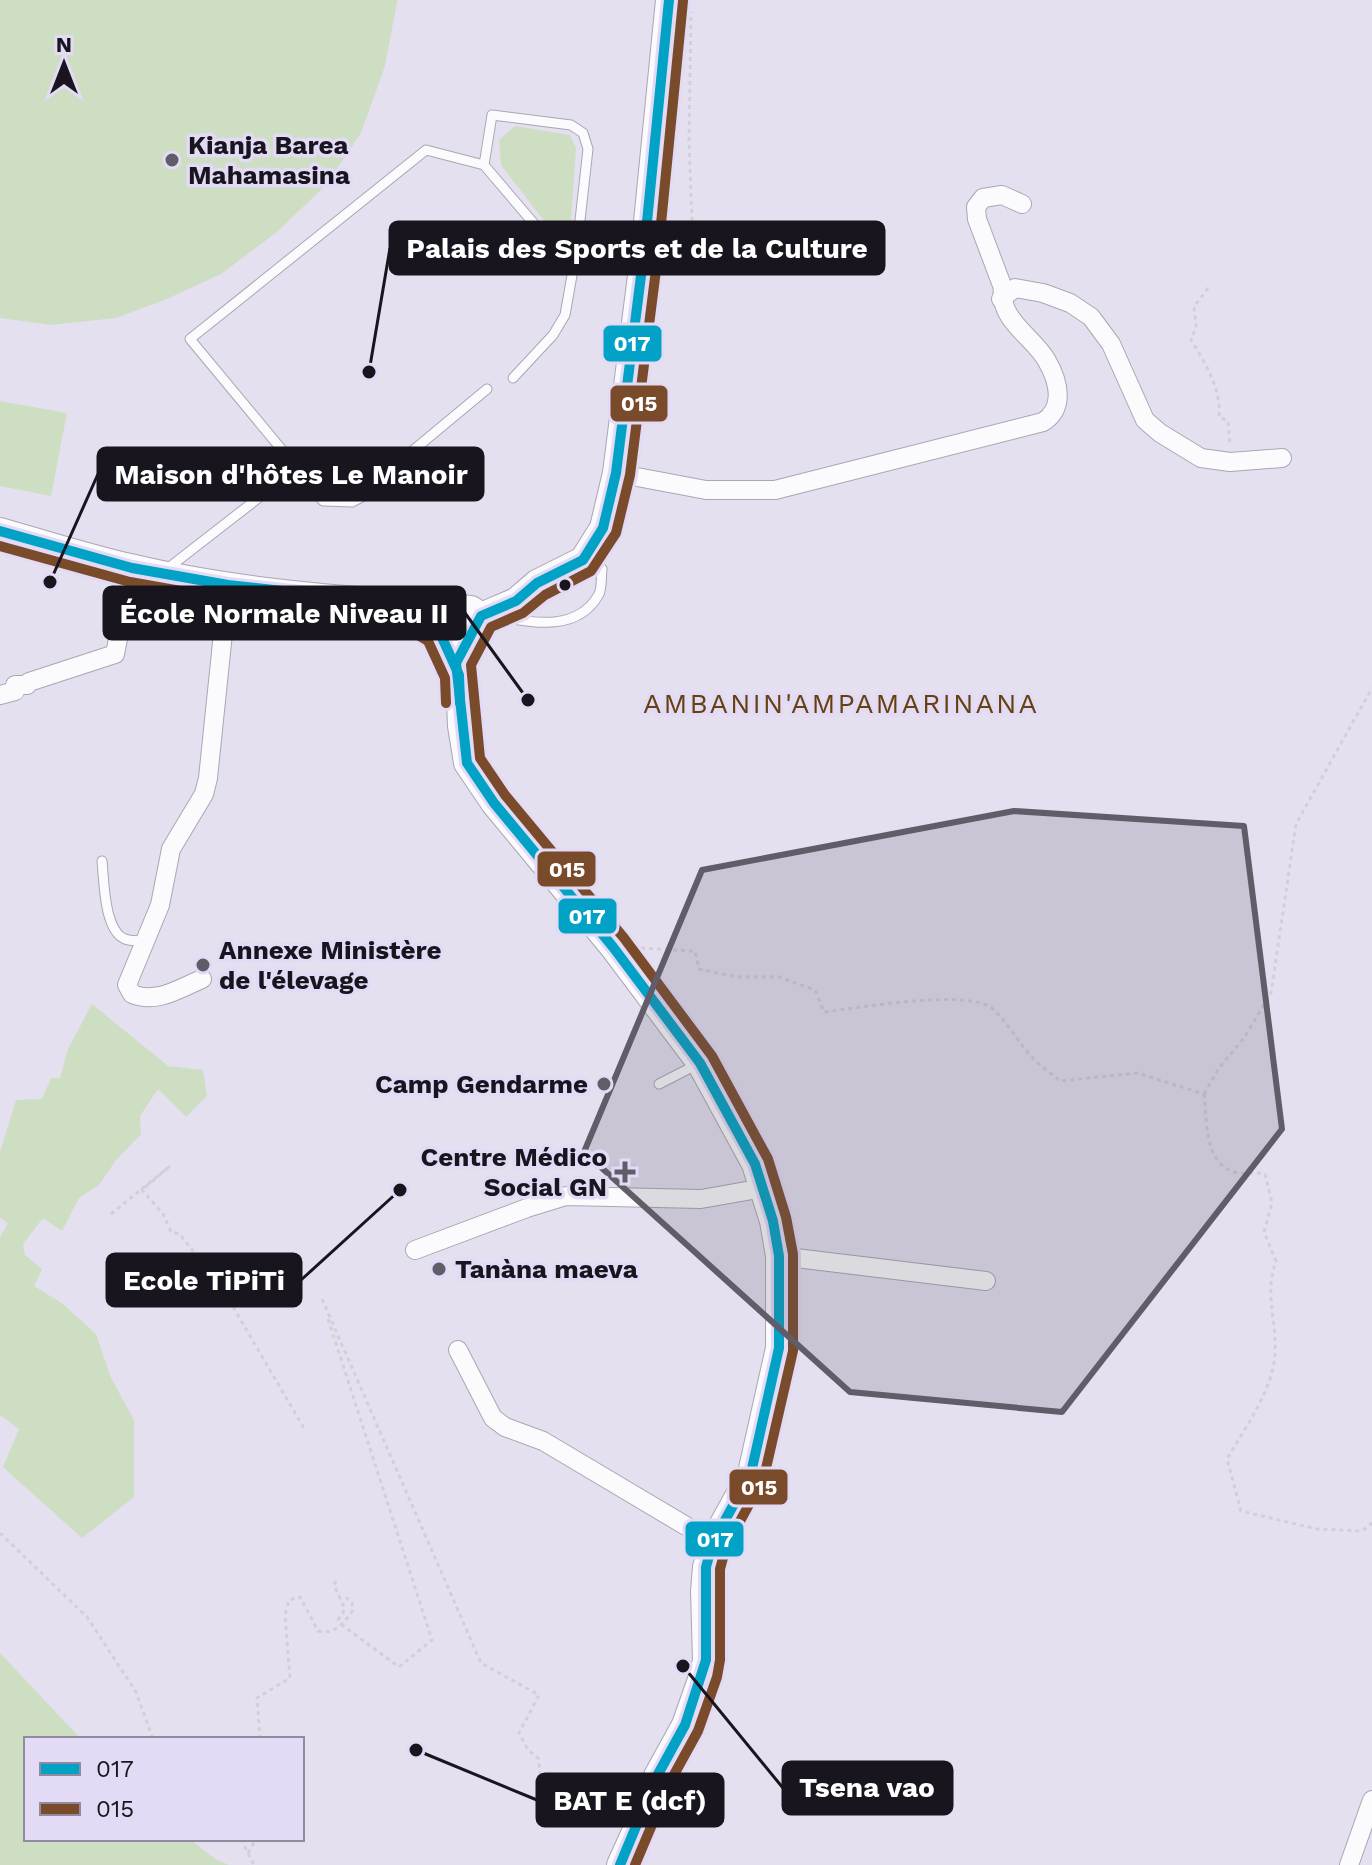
<svg xmlns="http://www.w3.org/2000/svg" width="1372" height="1865" font-family="'Work Sans',sans-serif">
  <style>
    .built { fill: #e0d8f2 }
    .green { fill: #cedec3 }
    .lines { fill: none; stroke-linecap: round; stroke-linejoin: round }
    .lane-casing { stroke: #aaa6b2; stroke-width: 11 }
    .street-casing { stroke: #aaa6b2; stroke-width: 20 }
    .secondary-casing { stroke: #aaa6b2; stroke-width: 28 }
    .path { stroke: #d1d0d4; stroke-width: 3; stroke-dasharray: 4 4; stroke-linecap: butt }
    .lane { stroke: #fbfafd; stroke-width: 9 }
    .street { stroke: #fbfafd; stroke-width: 18 }
    .secondary { stroke: #fbfafd; stroke-width: 26 }
    .bus-1-casing { stroke: #e3daf6; stroke-width: 16 }
    .bus-2-casing { stroke: #e3daf6; stroke-width: 16 }
    .bus-1 { stroke: #01a2c5; stroke-width: 10 }
    .bus-2 { stroke: #7a4b2a; stroke-width: 10 }
    .marked { fill: #605c68; fill-opacity: 0.2; stroke: #605c68; stroke-width: 6; stroke-linejoin: round }
    .poi-dot { fill: #605c68; stroke: #e3daf6; stroke-width: 3 }
    .bus-dot { fill: #18151f; stroke: #e3daf6; stroke-width: 3 }
    .labels { text-anchor: middle; stroke-width: 7; stroke-linejoin: round; paint-order: stroke }
    .poi-label { font-size: 26px; font-weight: bold; fill: #18151f; stroke: #e3daf6; text-anchor: start }
    .neighbourhood-label { font-size: 28px; letter-spacing: 2px; fill: #64410d; stroke: #e3daf6 }
    .leader { fill: none; stroke: #18151f; stroke-width: 3 }
    .callout-dot { fill: #18151f; stroke: #e3daf6; stroke-width: 3 }
    .callout { fill: #18151f; stroke: #18151f; stroke-width: 3 }
    .callout-label { font-size: 28px; text-anchor: middle; font-weight: bold; fill: #fff }
    .line-badge { stroke: #e3daf6; stroke-width: 3 }
    .badge-label { font-size: 22px; text-anchor: middle; font-weight: bold; fill: #fff }
  </style>
  <rect width="100%" height="100%" fill="#e5e0f0"/>
  <!-- built -->
  <polygon class="built" points="637,1163 638,1179 614,1180 613,1164"/>
  <!-- green -->
  <g class="green">
    <polygon points="0,0 397,0 397,2 385,66 361,133 325,186 277,232 221,274 167,299 116,318 51,325 0,318"/>
    <polygon points="515,126 570,135 576,148 571,221 562,231 551,230 501,165 499,140"/>
    <polygon points="0,401 67,413 51,496 0,486"/>
    <polygon points="92,1004 168,1066 203,1070 207,1096 186,1117 158,1089 140,1116 141,1134 116,1160 99,1185 79,1198 62,1231 43,1218 23,1244 25,1255 42,1269 34,1286 63,1304 96,1334 111,1378 134,1420 134,1497 82,1538 3,1467 19,1429 0,1415 0,1237 8,1223 0,1218 0,1152 16,1100 42,1099 51,1078 60,1078 68,1049"/>
    <polygon points="0,1653 81,1739 26,1739 26,1839 190,1839 215,1859 229,1865 0,1865"/>
  </g>
  <g class="lines">
    <!-- lane casing -->
    <g class="lane-casing">
      <g id="lane">
        <polyline points="513,378 553,335 565,315 577,247"/>
        <polyline points="297,468 323,501 352,502 381,487"/>
        <polyline points="381,477 487,389"/>
        <polyline points="167,569 297,468 190,339 426,150 484,165 547,239 561,245 577,247 588,149 583,133 571,125 492,115 484,165"/>
        <path d="M500,616C534,624 579,631 599,594C602,588 601,577 602,569L586,561"/>
        <path d="M102,861C104,880 104,931 125,939C130,941 138,941 144,941"/>
        <polyline points="659,1084 698,1064"/>
      </g>
    </g>
    <!-- street casing -->
    <g class="street-casing">
      <g id="street">
        <polyline points="1001,299 1015,288 1043,293 1070,303 1091,317 1111,344 1145,420 1160,433 1201,458 1230,462 1282,458"/>
        <path d="M616,473L706,490H775L1043,422C1065,408 1059,382 1047,361C1034,337 998,320 1003,288L977,219L976,207L983,198L1002,195L1022,204"/>
        <polyline points="0,695 15,691 15,685 27,685 29,682 115,654 132,568"/>
        <path d="M202,979C178,989 157,1004 132,994L127,985L160,905L171,849L204,794L208,778L228,585"/>
        <polyline points="415,1250 527,1208 566,1196 701,1199 763,1188"/>
        <polyline points="779,1256 986,1281"/>
        <polyline points="458,1350 493,1418 505,1427 543,1441 713,1542"/>
        <polyline points="1349,1865 1372,1800"/>
      </g>
    </g>
    <!-- secondary casing -->
    <g class="secondary-casing">
      <g id="secondary">
        <path d="M0,531C43,543 86,557 130,567C238,593 360,601 471,609L481,616"/>
        <polyline points="398,607 439,631 459,675"/>
        <polyline points="481,616 456,663 459,675 461,726 467,763 494,803 613,947 700,1063 755,1164 773,1221 779,1256 779,1348 751,1473 713,1542 706,1567 704,1591 706,1660 703,1674 685,1725 657,1776 644,1812 620,1865"/>
        <polyline points="481,616 516,601 537,583 583,560 603,528 616,473 644,252 669,0"/>
      </g>
    </g>
    <!-- path -->
    <g class="path">
      <polyline points="663,248 688,243 692,223 689,140 691,12"/>
      <path d="M1208,288L1194,307L1196,326L1191,340C1205,362 1222,391 1219,417L1228,421L1230,446"/>
      <path d="M641,948L695,951L699,969L737,977H779L815,990L824,1012C858,1008 970,988 993,1009C1008,1023 1018,1042 1032,1057C1040,1066 1051,1073 1060,1081L1137,1073L1204,1094"/>
      <path d="M1204,1094C1207,1119 1204,1163 1234,1172C1245,1175 1255,1171 1265,1174L1272,1203L1264,1232L1276,1261C1264,1295 1277,1319 1275,1353C1273,1391 1245,1427 1227,1459L1241,1511L1317,1529L1362,1531L1372,1523"/>
      <polyline points="1204,1094 1219,1068 1244,1038 1271,993 1296,824 1372,688"/>
      <polyline points="111,1214 170,1166 142,1190 163,1214 171,1232 180,1234 225,1293 305,1430"/>
      <path d="M322,1299L481,1663L539,1695L519,1733L528,1750L539,1759C539,1782 545,1799 562,1814L581,1816L592,1797L599,1802L609,1785L628,1800"/>
      <polyline points="328,1319 432,1640 399,1667 342,1625"/>
      <polyline points="0,1533 87,1617 136,1692 153,1739"/>
      <polyline points="336,1581 334,1585 345,1609 338,1620 342,1625"/>
      <path d="M260,1739L257,1698L290,1678L285,1615L289,1600L300,1597L318,1631C335,1635 344,1623 353,1610L352,1603L346,1597"/>
      <polyline points="241,1839 254,1865"/>
      <polyline points="248,1853 256,1839"/>
    </g>
    <!-- lane -->
    <use href="#lane" class="lane"/>
    <!-- street -->
    <use href="#street" class="street"/>
    <!-- secondary -->
    <use href="#secondary" class="secondary"/>
    <!-- bus-1 casing -->
    <g class="bus-1-casing">
      <g id="bus-1">
        <polyline points="0,531 132,568 228,585 391,603 439,631 459,675 460,703"/>
        <polyline points="620,1865 657,1776 685,1725 706,1660 706,1567 713,1542 751,1473 779,1348 779,1256 773,1221 755,1164 700,1063 613,947 494,803 467,763 456,663 481,616 516,601 537,583 583,560 603,528 616,473 644,252 669,0"/>
      </g>
    </g>
    <!-- bus-2 casing -->
    <g class="bus-2-casing">
      <g id="bus-2">
        <polyline points="0,546 130,582 226,599 387,617 428,641 445,678 446,703"/>
        <polyline points="635,1865 670,1782 698,1731 717,1677 720,1660 720,1569 726,1547 764,1477 793,1351 793,1254 786,1217 768,1159 712,1056 624,938 505,795 480,758 471,665 491,627 523,613 545,595 591,571 616,533 630,475 658,254 683,1"/>
      </g>
    </g>
    <!-- bus-1 -->
    <use href="#bus-1" class="bus-1"/>
    <!-- bus-2 -->
    <use href="#bus-2" class="bus-2"/>
  </g>
  <!-- marked area -->
  <path class="marked" d="M1014,811L1244,826L1282,1129L1062,1412L850,1392L584,1152L702,870Z"/>
  <!-- markers -->
  <g class="poi-dot">
    <circle cx="172" cy="160" r="8"/>
    <circle cx="203" cy="965" r="8"/>
    <circle cx="604" cy="1084" r="8"/>
    <path d="M621 1160h8v8h8v8h-8v8h-8v-8h-8v-8h8z"/>
    <circle cx="439" cy="1269" r="8"/>
  </g>
  <circle class="bus-dot" cx="565" cy="585" r="7"/>
  <g class="labels">
    <!-- poi labels -->
    <g class="poi-label">
      <text x="188" y="154">Kianja Barea<tspan x="188" dy="30">Mahamasina</tspan></text>
      <text x="219" y="959">Annexe Ministère<tspan x="219" dy="30">de l'élevage</tspan></text>
      <text x="588" y="1093" text-anchor="end">Camp Gendarme</text>
      <text x="607" y="1166" text-anchor="end">Centre Médico<tspan x="607" dy="30">Social GN</tspan></text>
      <text x="455" y="1278">Tanàna maeva</text>
    </g>
    <!-- neighbourhood labels -->
    <g class="neighbourhood-label">
      <text x="841" y="713">AMBANIN'AMPAMARINANA</text>
    </g>
  </g>
  <!-- callouts -->
  <path class="leader" d="M369 372L390 248M50 582L98 474M528 700L465 613M400 1190L301 1280M683 1666L783 1788M416 1750L537 1800"/>
  <g class="callout-dot">
    <circle cx="369" cy="372" r="8"/>
    <circle cx="50" cy="582" r="8"/>
    <circle cx="528" cy="700" r="8"/>
    <circle cx="400" cy="1190" r="8"/>
    <circle cx="683" cy="1666" r="8"/>
    <circle cx="416" cy="1750" r="8"/>
  </g>
  <g class="callout">
    <rect x="390" y="222" width="494" height="52" rx="8"/>
    <rect x="98" y="448" width="385" height="52" rx="8"/>
    <rect x="104" y="587" width="361" height="52" rx="8"/>
    <rect x="107" y="1254" width="194" height="52" rx="8"/>
    <rect x="783" y="1762" width="169" height="52" rx="8"/>
    <rect x="537" y="1774" width="186" height="52" rx="8"/>
  </g>
  <g class="callout-label">
    <text x="637" y="258">Palais des Sports et de la Culture</text>
    <text x="291" y="484">Maison d'hôtes Le Manoir</text>
    <text x="284" y="623">École Normale Niveau II</text>
    <text x="204" y="1290">Ecole TiPiTi</text>
    <text x="867" y="1797">Tsena vao</text>
    <text x="630" y="1810">BAT E (dcf)</text>
  </g>
  <g class="line-badge">
    <rect x="602" y="324" width="61" height="39" rx="8" fill="#01a2c5"/>
    <rect x="609" y="384" width="60" height="39" rx="8" fill="#7a4b2a"/>
    <rect x="536" y="850" width="61" height="38" rx="8" fill="#7a4b2a"/>
    <rect x="557" y="897" width="61" height="38" rx="8" fill="#01a2c5"/>
    <rect x="728" y="1468" width="61" height="38" rx="8" fill="#7a4b2a"/>
    <rect x="684" y="1520" width="61" height="38" rx="8" fill="#01a2c5"/>
  </g>
  <g class="badge-label">
    <text x="632" y="351">017</text>
    <text x="639" y="411">015</text>
    <text x="567" y="877">015</text>
    <text x="587" y="924">017</text>
    <text x="759" y="1495">015</text>
    <text x="715" y="1547">017</text>
  </g>
  <!-- legend -->
  <rect x="24" y="1737" width="280" height="104" fill="#e3daf6" stroke="#928ba0" stroke-width="2"/>
  <rect x="40" y="1763" width="40" height="12" fill="#01a2c5" stroke="#928ba0" stroke-width="2"/>
  <text x="96" y="1777" font-size="24" fill="#18151f">017</text>
  <rect x="40" y="1803" width="40" height="12" fill="#7a4b2a" stroke="#928ba0" stroke-width="2"/>
  <text x="96" y="1817" font-size="24" fill="#18151f">015</text>
  <!-- north arrow -->
  <g transform="translate(64 64)" stroke="#e3daf6" stroke-width="6" paint-order="stroke">
  <path d="M0-6L14 30L0 20L-14 30Z" fill="#18151f"/>
  <text y="-12" font-size="22" font-weight="bold" text-anchor="middle" fill="#18151f">N</text>
  </g>
</svg>
